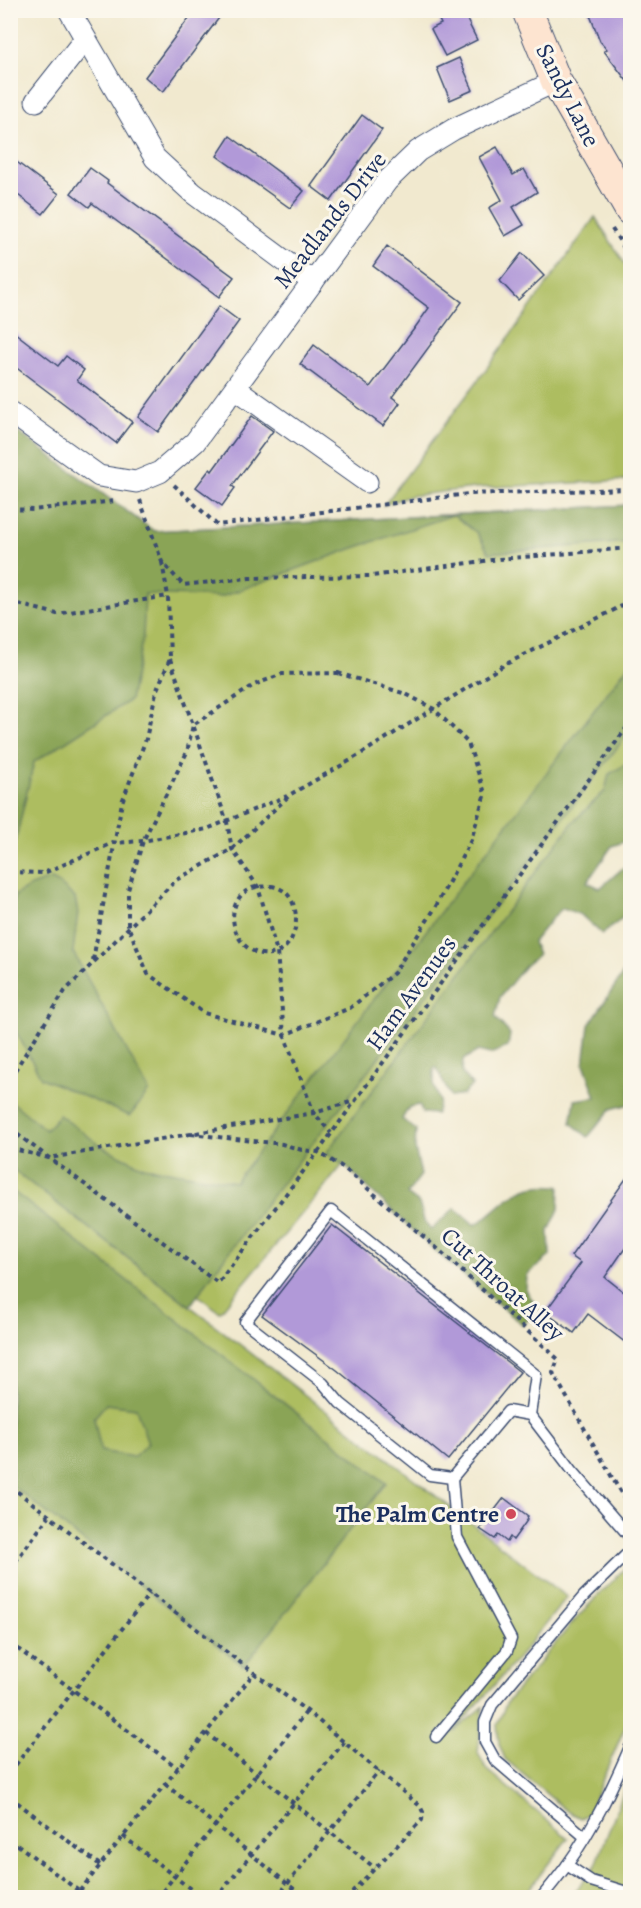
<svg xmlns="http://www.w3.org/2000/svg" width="641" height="1908" font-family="Alegreya,serif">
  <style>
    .green { fill: #adbd60; stroke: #64765f; stroke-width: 1.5 }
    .forest { fill: #8aa456; stroke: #526a5a; stroke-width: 1.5; fill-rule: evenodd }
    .building { fill: #b199d8 }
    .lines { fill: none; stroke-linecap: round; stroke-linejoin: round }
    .lane-casing { stroke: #3b4b6f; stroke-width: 13 }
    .street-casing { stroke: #3b4b6f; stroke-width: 23 }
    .secondary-casing { stroke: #3b4b6f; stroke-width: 32 }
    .path { stroke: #3b4b6f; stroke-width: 4; stroke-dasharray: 4.5 4.5; stroke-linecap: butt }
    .lane { stroke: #fff; stroke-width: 10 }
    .street { stroke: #fff; stroke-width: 21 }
    .secondary { stroke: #fde4d0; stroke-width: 30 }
    .poi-dot { fill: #d1495b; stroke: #fbf7ec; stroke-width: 2 }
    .labels { text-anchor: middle; stroke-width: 6; stroke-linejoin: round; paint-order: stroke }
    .street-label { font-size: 24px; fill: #1b2f5e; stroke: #fbf7ec }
    .poi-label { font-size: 24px; font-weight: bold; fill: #1b2f5e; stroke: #fbf7ec; text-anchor: end }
  </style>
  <rect width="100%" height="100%" fill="#fbf7ec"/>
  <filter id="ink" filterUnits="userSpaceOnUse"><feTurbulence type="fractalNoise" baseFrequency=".0167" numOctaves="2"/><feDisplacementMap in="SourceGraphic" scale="12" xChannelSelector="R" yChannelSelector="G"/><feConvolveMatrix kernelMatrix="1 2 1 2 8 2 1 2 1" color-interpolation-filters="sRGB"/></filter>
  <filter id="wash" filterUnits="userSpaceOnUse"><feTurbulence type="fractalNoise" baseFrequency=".008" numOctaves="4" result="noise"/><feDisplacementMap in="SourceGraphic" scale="24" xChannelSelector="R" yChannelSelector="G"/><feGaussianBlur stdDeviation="1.35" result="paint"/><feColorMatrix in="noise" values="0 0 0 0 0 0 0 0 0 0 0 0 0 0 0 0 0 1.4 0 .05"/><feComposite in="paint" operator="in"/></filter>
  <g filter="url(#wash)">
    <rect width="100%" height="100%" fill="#f1e9cf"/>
    <!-- green -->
    <g class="green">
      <polygon points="595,217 630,272 630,480 475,488 410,496 384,505 479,379"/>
      <polygon points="10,427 154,531 630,505 630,790 346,1161 220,1312 11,1157"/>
      <polygon points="11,1168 567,1597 520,1656 452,1733 483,1707 478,1753 487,1770 568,1838 523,1897 11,1897"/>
      <polygon points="630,1563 630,1715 588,1814 581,1818 568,1812 505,1759 499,1744 497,1725 507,1702 568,1628 599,1594"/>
      <polygon points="630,1774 630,1897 570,1898 596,1865"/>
    </g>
    <!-- forest -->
    <g class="forest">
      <polygon points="11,427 154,531 630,505 630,542 489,553 477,533 453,515 351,549 221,597 145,594 143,637 130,700 34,762 11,860"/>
      <polygon points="630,663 630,731 222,1261 190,1306 11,1168 11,1101 46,1130 59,1115 103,1147 144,1167 235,1182"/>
      <path d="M630,756V838L629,840L612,846L587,882L600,888L630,862V909L619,921L602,934L581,915L563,908L554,916L533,942L538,955L525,966L500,997L495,1017L510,1034L508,1047L490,1054L478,1051L463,1060L462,1073L472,1085L463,1095L451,1097L444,1084L437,1068H434V1086L440,1101L436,1114L423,1113L419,1105L409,1107L402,1119L416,1130L415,1148L421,1175L407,1194L419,1203L424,1221L431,1230L455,1208L475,1225C496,1212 511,1190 536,1186C543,1185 552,1186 560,1186L559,1209L549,1231L550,1256L527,1275L526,1290L538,1309L523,1325L435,1251L346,1167L326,1153L573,822L605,791L609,774L627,764Z"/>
      <polygon points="50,879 61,885 75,898 78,912 73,952 149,1091 130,1116 41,1078 11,1022 11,909 15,895 31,886"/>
      <polygon points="630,963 630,1104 611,1109 588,1137 571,1123 575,1100 596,1097 584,1064 589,1025"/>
      <path d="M10,1189L386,1483L244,1666L11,1485ZM106,1404L136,1408L148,1443L133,1457L101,1451L94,1418Z"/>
    </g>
    <g id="blocks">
      <!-- building -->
      <g class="building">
        <polygon points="195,10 225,10 163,92 145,77"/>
        <polygon points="434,10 462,10 477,40 445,56 431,29 441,24"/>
        <polygon points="588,10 627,10 630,18 630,85 604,51 607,49 600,41"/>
        <polygon points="459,58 473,90 450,100 437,68"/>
        <polygon points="362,115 382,130 331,201 311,186"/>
        <polygon points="230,136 304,191 290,208 217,156"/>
        <polygon points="497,147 513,175 524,169 537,192 513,207 524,225 505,236 489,208 502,200 479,157"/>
        <polygon points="10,157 59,194 43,214 10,189"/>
        <polygon points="90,168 108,181 107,183 234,277 219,297 92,203 89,207 71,193"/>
        <polygon points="387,246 462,302 392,397 400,403 383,426 300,364 314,345 370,387 414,329 429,308 373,266"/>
        <polygon points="522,253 544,276 518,300 500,281"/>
        <polygon points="219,306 239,321 158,432 138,417"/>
        <polygon points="10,329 58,366 66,356 84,370 77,380 132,422 116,443 10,363"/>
        <polygon points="252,416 273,431 232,486 235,488 222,506 196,487 210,469 212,471"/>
        <polygon points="630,1173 630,1241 605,1277 630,1297 630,1346 588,1314 574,1333 545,1312 581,1263 571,1256"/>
        <polygon points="332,1225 520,1372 448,1460 337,1370 262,1315"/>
        <polygon points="504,1498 528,1516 527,1517 528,1519 513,1540 510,1537 507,1542 498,1535 495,1539 480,1529"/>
      </g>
    </g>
  </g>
  <g filter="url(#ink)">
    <use href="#blocks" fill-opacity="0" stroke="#3b4b6f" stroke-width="1.5"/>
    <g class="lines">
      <!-- lane casing -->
      <g class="lane-casing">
        <g id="lane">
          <polyline points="530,1415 536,1375 331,1211 245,1322 323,1383 340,1403 430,1475 452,1478 508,1411 530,1415 572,1470 630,1537"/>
          <polyline points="436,1737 507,1651 511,1639 457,1537 452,1478"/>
          <polyline points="585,1837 495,1760 485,1742 485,1722 492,1705 584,1596 630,1551"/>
          <polyline points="567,1865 591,1881 630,1893"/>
          <path d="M541,1898C550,1887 559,1876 567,1865C593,1829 612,1788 630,1747"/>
        </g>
      </g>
      <!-- street casing -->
      <g class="street-casing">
        <g id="street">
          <polyline points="69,10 155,158 193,193 313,282"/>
          <polyline points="36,101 85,39"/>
          <polyline points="235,388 367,482"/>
          <polyline points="10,412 99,476 136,482 160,472 195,442 387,181 418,151 454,129 556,81"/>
        </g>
      </g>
      <!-- secondary casing -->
      <g class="secondary-casing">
        <polyline id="secondary" points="527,10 556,81 630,210"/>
      </g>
      <!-- path -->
      <g class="path">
        <polyline points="612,229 630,257"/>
        <polyline points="174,485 217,525 468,494 630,489"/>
        <polyline points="140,500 162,562 183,585 249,578 372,576 499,559 630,548"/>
        <polyline points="10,509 33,510 115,501"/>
        <polyline points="10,602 57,614 168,596"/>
        <polyline points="170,659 227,822 232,849 258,887 277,952 284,1035 314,1113 331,1133"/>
        <polygon points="338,673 406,694 434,709 468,743 485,793 471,840 435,908 394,973 350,1008 284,1035 204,1013 148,974 128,926 128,890 143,841 187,752 193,725 254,685 282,674"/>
        <polyline points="10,872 44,873 113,843 143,841 207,829 287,796"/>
        <path d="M271,886C308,890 303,960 262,954C231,949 221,901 252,888C258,886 265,887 271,886Z"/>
        <polyline points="93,960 122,802 146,739 156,692 170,659 168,596 162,562"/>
        <polyline points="10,1078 65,991 176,880 232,849 291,794 351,760 504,665 630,602"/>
        <polyline points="10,1129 218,1283 318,1152 630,723"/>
        <polyline points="191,1134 282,1144 302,1150 318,1152 344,1168 439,1250 558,1359 553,1373 630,1509"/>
        <polyline points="10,1148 49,1158 314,1113 354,1101"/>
        <polyline points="10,1486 254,1673"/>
        <polyline points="10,1569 49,1516"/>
        <polyline points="10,1643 178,1768"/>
        <polyline points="206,1733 375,1868"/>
        <polyline points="10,1772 150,1593"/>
        <polyline points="165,1784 305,1898"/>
        <polyline points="10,1797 100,1865"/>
        <polyline points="123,1836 202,1898"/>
        <polyline points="10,1839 88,1898"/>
        <polyline points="74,1898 254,1673 307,1711 420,1806 423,1812 422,1820 346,1898"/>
        <polyline points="157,1898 307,1711"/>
        <polyline points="216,1898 344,1742"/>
        <polyline points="276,1898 379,1771"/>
      </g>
      <!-- lane -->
      <use href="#lane" class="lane"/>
      <!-- street -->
      <use href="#street" class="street"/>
      <!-- secondary -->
      <use href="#secondary" class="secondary"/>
    </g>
  </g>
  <!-- markers -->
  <circle class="poi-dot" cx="511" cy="1514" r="6"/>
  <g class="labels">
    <!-- street labels -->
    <g class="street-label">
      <text transform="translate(568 95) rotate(63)" y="8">Sandy Lane</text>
      <text transform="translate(330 220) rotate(-52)" y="8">Meadlands Drive</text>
      <text transform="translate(411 993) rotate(-54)" y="8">Ham Avenues</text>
      <text transform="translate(503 1284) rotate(42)" y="8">Cut Throat Alley</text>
    </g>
    <!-- poi labels -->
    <g class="poi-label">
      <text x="499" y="1522">The Palm Centre</text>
    </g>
  </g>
  <!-- margin -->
  <rect width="641" height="1908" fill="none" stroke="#fbf7ec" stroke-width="36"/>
</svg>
